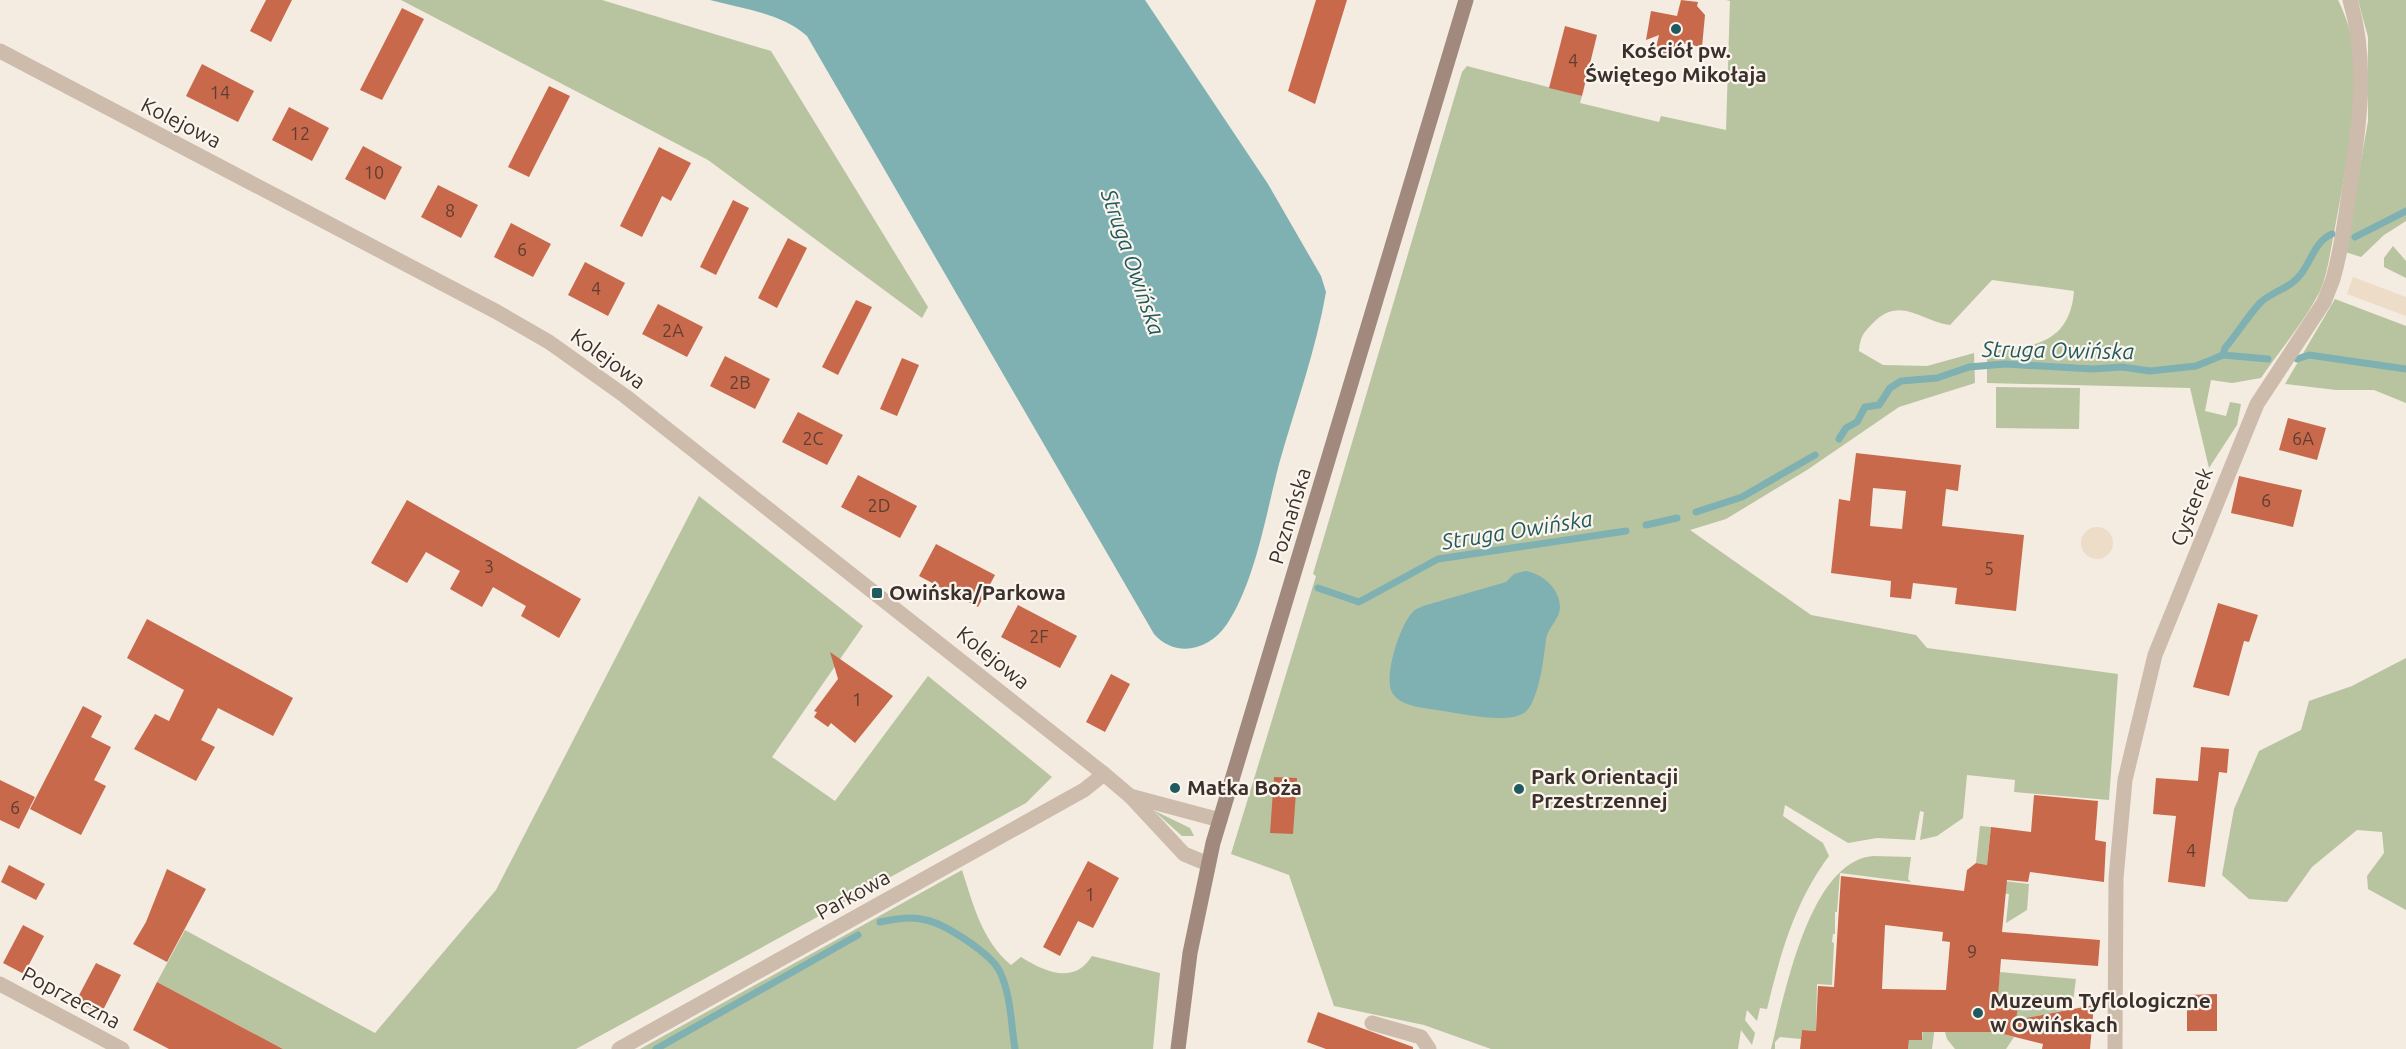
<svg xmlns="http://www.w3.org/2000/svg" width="2406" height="1049" font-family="Ubuntu,sans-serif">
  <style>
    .green { fill: #b8c4a0 }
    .plaza { fill: #ecdcc8 }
    .water { fill: #7fb0b2 }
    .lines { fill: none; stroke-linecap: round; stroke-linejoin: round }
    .stream { stroke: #7fb0b2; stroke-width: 7 }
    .building { fill: #c8694b; fill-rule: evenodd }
    .street { stroke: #cdbbac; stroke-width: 15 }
    .secondary { stroke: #a18a7d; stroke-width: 15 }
    .poi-dot { fill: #1f5a5e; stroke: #fbf5ee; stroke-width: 2 }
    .labels { text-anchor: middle; stroke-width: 4.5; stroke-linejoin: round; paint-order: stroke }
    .number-label { font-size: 18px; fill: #5e3e33 }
    .poi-label { font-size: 21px; font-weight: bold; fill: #3b302b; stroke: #fbf5ee; text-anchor: start }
    .street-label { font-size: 21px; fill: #3b302b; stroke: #fbf5ee }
    .water-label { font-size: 22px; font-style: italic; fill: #1f5a5e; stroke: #fbf5ee }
  </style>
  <rect width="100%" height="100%" fill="#f4ebe1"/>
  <!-- green -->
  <g class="green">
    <polygon points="401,0 602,0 771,51 928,307 922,318 708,160"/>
    <path d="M1726,0H2338C2348,20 2353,39 2354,61C2357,118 2344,178 2334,233C2330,252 2328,273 2320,291C2305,321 2280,350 2261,378L2232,383L2211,380L2205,411L2226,416L2230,402L2241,404L2237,425L2209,468L2190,388L1987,383V351C2030,348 2070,345 2074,291L1992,280L1950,325C1921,321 1900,295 1873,323C1863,333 1860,337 1859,351L1883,365L1927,366L1974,353L1975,383L1899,407L1807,470L1726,519L1690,530L1811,615L1916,635L1927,648L2118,674L2109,800L2014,792L2015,780L1967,775L1963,818L1937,836L1920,840L1924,812L1920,811L1915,840L1877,838L1848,843L1785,805L1783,816L1823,843L1829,856C1795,901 1780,955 1767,1009L1760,1008L1757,1021L1747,1010L1745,1020L1755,1033L1752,1045L1741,1030L1738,1049H1491L1424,1025L1334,1006L1289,875L1231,854L1316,576L1313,574L1462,72L1467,66L1582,96L1580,103L1659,122L1661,116L1726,130L1730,1Z"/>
    <polygon points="2358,0 2406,0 2406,221 2384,235 2361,257 2345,252 2368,121 2368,37"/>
    <polygon points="2393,246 2406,261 2406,278 2384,267 2384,258"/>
    <polygon points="2335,299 2406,326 2406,403 2374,390 2336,390 2285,384"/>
    <polygon points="1996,387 2080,388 2079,429 1996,428"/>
    <polygon points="699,496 863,626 772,757 835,801 928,676 1052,777 1026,803 576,1049 283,1049 157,982 185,930 375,1033 496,890"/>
    <polygon points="2406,658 2406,910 2368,889 2367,876 2384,853 2382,832 2357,830 2312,867 2287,902 2249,899 2222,875 2234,809 2259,751 2301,730 2309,701 2352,686"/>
    <polygon points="1153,810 1190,828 1194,836 1182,836"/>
    <polygon points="1980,826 1991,827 1987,865 1976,863"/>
    <path d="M1873,856L1911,857L1908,879L1911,882L1840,873L1837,912H1835V934H1833L1832,942L1834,943L1832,985L1817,984L1816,1031L1802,1030L1801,1039L1780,1037L1775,1042V1049H1771C1784,997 1809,861 1873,856Z"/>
    <path d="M962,870C973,904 982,941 1011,965L1021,957C1045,972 1074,985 1092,956L1160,973L1153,1049H640Z"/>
    <polygon points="1979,878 2029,884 2027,910 2006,923 2009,894 1978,890"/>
    <polygon points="2000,972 2076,979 2072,1009 2019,1020 2018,1025 1997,1000"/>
    <polygon points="1923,1026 1935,1026 1932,1049 1908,1049 1909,1040 1922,1040"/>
    <polygon points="1945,1032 1995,1032 2014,1037 2006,1049 1955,1049 1947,1039"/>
  </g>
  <!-- plaza -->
  <g class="plaza">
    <polygon points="2353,277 2406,297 2406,316 2347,294"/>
    <circle cx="2097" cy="543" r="16"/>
  </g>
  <!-- water -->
  <g class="water">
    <path d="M710,0H1145L1268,184L1321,276L1326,292C1316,350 1295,407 1279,464C1266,514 1255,582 1227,624C1209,651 1175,658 1154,634L807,36C781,13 743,9 710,0Z"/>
    <path d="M1525,571C1542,573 1560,589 1560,607C1560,619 1548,627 1546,639C1544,656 1539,703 1524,713C1507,724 1463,714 1443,711C1428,708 1403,708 1393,694C1382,680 1400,625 1412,613C1415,609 1419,608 1423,606L1506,582L1514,574Z"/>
  </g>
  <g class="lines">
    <!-- stream -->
    <g class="stream">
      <polyline points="2355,237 2406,211"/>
      <path d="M2223,355L2225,348C2237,334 2247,317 2260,303C2272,291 2290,289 2301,274C2312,260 2315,241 2332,234"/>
      <polyline points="2297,359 2309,355 2406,369"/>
      <polyline points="1839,439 1846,428 1857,422 1865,407 1879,405 1890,388 1901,381 1937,378 1969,367 2005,364 2093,369 2122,367 2150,371 2196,366 2223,355 2268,359"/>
      <polyline points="1696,512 1742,497 1815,455"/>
      <polyline points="1646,525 1677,518"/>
      <polyline points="1318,588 1359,602 1438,559 1626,531"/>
      <path d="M880,922C896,919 910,916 926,920C945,924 992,954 1000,972C1011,995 1011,1024 1015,1049"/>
      <polyline points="656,1049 858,935"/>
    </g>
  </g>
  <!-- building -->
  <g class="building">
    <polygon points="266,0 292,0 271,42 250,31"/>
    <polygon points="1316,0 1347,0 1315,104 1288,91"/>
    <polygon points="1681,0 1698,2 1697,6 1705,15 1702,47 1680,43 1677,56 1655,52 1659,35 1646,40 1651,11 1677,16"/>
    <polygon points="402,8 424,19 382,100 360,90"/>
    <polygon points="1565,26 1597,35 1582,96 1549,88"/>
    <polygon points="202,64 254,91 238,122 186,96"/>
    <polygon points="549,86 570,96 529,177 508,167"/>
    <polygon points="289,107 329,128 312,161 272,140"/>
    <polygon points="363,146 402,167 385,200 345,179"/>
    <polygon points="659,147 691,163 671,201 662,196 642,237 620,226"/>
    <polygon points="438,185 478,205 461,238 421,217"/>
    <polygon points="733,200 749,208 716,275 700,267"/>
    <polygon points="511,223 551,244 533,277 494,257"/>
    <polygon points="788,238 807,248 777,308 758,298"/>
    <polygon points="585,262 625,283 608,316 568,295"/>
    <polygon points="856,300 872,307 838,375 822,367"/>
    <polygon points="658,304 703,327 687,357 642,334"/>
    <polygon points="725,356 770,379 755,409 710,386"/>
    <polygon points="902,358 919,365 897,416 880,409"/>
    <polygon points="798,412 843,435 827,465 782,442"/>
    <polygon points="2288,418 2326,428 2317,460 2279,450"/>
    <path d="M1856,453L1961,465L1958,491L1946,489L1942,526L2024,535L2016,611L1955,604L1957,588L1913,583L1911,599L1890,597L1891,581L1831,573L1839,499L1850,501ZM1873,488L1906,491L1902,529L1870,526Z"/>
    <polygon points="858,475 917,506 900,538 841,507"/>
    <polygon points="2239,476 2302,490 2293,527 2231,513"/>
    <polygon points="407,500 581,599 559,638 521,616 526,606 493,587 482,607 450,589 460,571 426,552 407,583 371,563"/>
    <polygon points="936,544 995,575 978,607 919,576"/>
    <polygon points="2218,603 2258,615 2249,642 2244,641 2229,696 2193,687"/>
    <polygon points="1018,605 1077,636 1060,668 1001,637"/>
    <polygon points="147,619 293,698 273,736 218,708 201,740 215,747 196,781 134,749 155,714 169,721 184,690 127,658"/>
    <polygon points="830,652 893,696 855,743 831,723 828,727 814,717 817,712 814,711 838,679"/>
    <polygon points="1111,674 1130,684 1105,732 1086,722"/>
    <polygon points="83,706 102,716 91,737 111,747 94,780 106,786 81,835 30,809"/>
    <polygon points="2201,747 2229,749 2227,773 2219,772 2205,887 2168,882 2176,816 2153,814 2156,778 2198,781"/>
    <polygon points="1274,777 1297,778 1293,834 1270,833"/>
    <polygon points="0,780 35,797 19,829 0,820"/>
    <path d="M2034,795L2098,801L2095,840L2106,842L2104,882L2030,872L2028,882L2007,880L2002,932L2100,940L2098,966L2001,959L1998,997L2019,999L2016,1020L2094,1005L2090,1049H2042L2043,1044L1995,1032H1922V1040H1909L1908,1049H1800L1802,1030L1816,1031L1818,986L1834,987L1841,876L1964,891L1967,870L1976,863L1987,865L1991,827L2031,832ZM1885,925L1943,932L1942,941L1950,942L1946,990L1882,989Z"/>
    <polygon points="1088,861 1119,878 1093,928 1078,921 1060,956 1043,947"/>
    <polygon points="9,865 45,884 36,900 1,882"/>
    <polygon points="167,869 206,889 167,962 133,944 146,922"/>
    <polygon points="23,925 44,936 24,974 3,963"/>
    <polygon points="96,963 121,975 101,1014 76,1001"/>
    <polygon points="157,982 283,1049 169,1049 133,1030"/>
    <polygon points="2217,994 2217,1031 2187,1031 2187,995"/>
    <polygon points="1318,1012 1413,1047 1413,1049 1326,1049 1307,1042"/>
  </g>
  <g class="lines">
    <!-- street -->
    <g class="street">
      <polyline points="0,51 497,312 549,342 625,396 1104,774 1130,796 1184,854 1208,864"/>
      <polyline points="1130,796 1220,820"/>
      <polyline points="0,984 122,1049"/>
      <polyline points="1372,1023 1421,1037 1429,1049"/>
      <polyline points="619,1049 1084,790 1104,774"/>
      <path d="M2115,1049L2116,878L2125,780L2155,655L2257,404L2324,302L2333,279C2341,251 2345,222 2349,193C2359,129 2369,63 2350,0"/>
    </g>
    <!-- secondary -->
    <polyline class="secondary" points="1178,1049 1190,953 1213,843 1466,0"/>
  </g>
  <!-- markers -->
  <g class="poi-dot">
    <circle cx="1676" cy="29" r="6"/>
    <rect x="871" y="587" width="12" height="12" rx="3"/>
    <circle cx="1175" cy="788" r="6"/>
    <circle cx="1519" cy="789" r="6"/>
    <circle cx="1978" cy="1013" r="6"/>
  </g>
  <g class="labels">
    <!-- number labels -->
    <g class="number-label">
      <text x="1573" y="67">4</text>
      <text x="220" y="99">14</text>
      <text x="300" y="140">12</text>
      <text x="374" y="179">10</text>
      <text x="450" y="217">8</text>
      <text x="522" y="256">6</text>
      <text x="596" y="295">4</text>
      <text x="673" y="337">2A</text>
      <text x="740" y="389">2B</text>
      <text x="813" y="445">2C</text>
      <text x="2303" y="445">6A</text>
      <text x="2266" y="507">6</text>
      <text x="879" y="512">2D</text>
      <text x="489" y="573">3</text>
      <text x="1989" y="575">5</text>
      <text x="1039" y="643">2F</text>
      <text x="857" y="706">1</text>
      <text x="15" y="814">6</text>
      <text x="2191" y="857">4</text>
      <text x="1090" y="901">1</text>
      <text x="1972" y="958">9</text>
    </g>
    <!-- poi labels -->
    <g class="poi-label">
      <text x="1676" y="58" text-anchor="middle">Kościół pw.<tspan x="1676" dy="24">Świętego Mikołaja</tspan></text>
      <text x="889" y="600">Owińska/Parkowa</text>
      <text x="1531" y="784">Park Orientacji<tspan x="1531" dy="24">Przestrzennej</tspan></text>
      <text x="1187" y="795">Matka Boża</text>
      <text x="1990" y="1008">Muzeum Tyflologiczne<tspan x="1990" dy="24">w Owińskach</tspan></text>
    </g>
    <!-- street labels -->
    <g class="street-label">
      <text transform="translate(181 123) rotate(27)" y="7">Kolejowa</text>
      <text transform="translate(608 359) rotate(36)" y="7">Kolejowa</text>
      <text transform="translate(2192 507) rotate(-69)" y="7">Cysterek</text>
      <text transform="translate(1290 516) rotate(-73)" y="7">Poznańska</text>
      <text transform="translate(993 658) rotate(39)" y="7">Kolejowa</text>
      <text transform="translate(853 895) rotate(-29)" y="7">Parkowa</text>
      <text transform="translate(71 998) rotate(28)" y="7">Poprzeczna</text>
    </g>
    <!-- water labels -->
    <g class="water-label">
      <text transform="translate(1133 262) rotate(71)" y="8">Struga Owińska</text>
      <text transform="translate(2058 350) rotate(1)" y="8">Struga Owińska</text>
      <text transform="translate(1517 530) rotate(-9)" y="8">Struga Owińska</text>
    </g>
  </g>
</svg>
